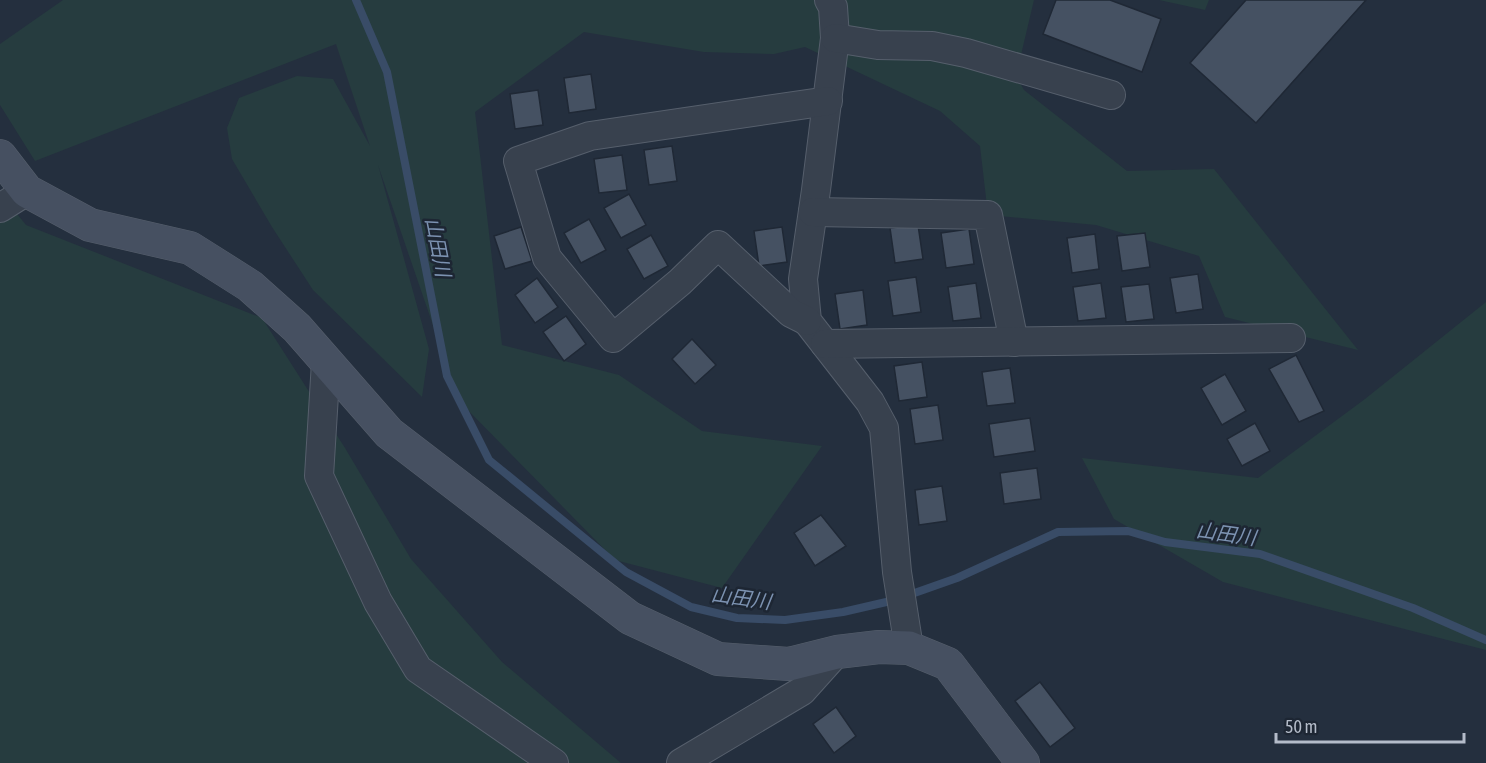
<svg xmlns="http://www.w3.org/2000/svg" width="1486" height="763" font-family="'Asap Condensed','Noto Sans JP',sans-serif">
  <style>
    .green { fill: #263c3f }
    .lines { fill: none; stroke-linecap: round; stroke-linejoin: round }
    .stream { stroke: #394c67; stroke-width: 8 }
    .building { fill: #455162; stroke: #1f2835; stroke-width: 1.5 }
    .street-casing { stroke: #565f6c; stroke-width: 30 }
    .secondary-casing { stroke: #565f6c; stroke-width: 34 }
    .street { stroke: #38414e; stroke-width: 28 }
    .secondary { stroke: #465061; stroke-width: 33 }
    .labels { text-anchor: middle; stroke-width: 5; stroke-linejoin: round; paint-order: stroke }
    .water-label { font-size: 20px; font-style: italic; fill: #7c92b1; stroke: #1d2633 }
  </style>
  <rect width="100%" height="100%" fill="#242f3e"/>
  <!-- green -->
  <g class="green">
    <polygon points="63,0 1034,0 1016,76 1024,90 1127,171 1214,169 1358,350 1225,317 1199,256 1096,225 988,215 980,146 940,111 805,47 774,54 704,52 584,32 475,112 502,345 619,375 702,431 822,446 722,588 615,560 459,401 378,165 429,349 422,397 313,290 272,227 232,159 227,128 239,98 297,76 333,79 370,146 336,44 35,161 0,105 0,44"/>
    <polygon points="1159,0 1209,0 1205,10"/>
    <polygon points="0,193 26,225 262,318 345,448 411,559 502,662 621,763 0,763"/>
    <polygon points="1486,302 1486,650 1223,582 1114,519 1082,458 1258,478 1365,399"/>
  </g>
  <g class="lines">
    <!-- stream -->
    <g class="stream">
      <polyline points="356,0 387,72 447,376 489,460 626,572 691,607 737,618 785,620 843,612 895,600"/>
      <polyline points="906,596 957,578 1058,532 1128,531 1165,542 1260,554 1413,608 1486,640"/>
    </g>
  </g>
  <!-- building -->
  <g class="building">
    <polygon points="1056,0 1110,0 1161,19 1142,72 1043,34"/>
    <polygon points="1246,0 1366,0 1256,123 1190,63"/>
    <polygon points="591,74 596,109 569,113 564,78"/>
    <polygon points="538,90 543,125 515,129 510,94"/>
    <polygon points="672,146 677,181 649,185 644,150"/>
    <polygon points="622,155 627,190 599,193 594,159"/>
    <polygon points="629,194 646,225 621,238 604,208"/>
    <polygon points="589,219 606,250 581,263 564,233"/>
    <polygon points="918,225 923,259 895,263 890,228"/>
    <polygon points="521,227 532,261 505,269 494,236"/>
    <polygon points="782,227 787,262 759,266 754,231"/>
    <polygon points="969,229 974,264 946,268 941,233"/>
    <polygon points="1145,233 1150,267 1122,271 1117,236"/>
    <polygon points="1095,234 1099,269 1072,273 1067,238"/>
    <polygon points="651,235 668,266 644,279 627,249"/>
    <polygon points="1198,274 1203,309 1176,313 1170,278"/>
    <polygon points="916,277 921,312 893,316 888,281"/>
    <polygon points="537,278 558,307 535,323 515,295"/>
    <polygon points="976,283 981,318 953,321 948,287"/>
    <polygon points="1101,283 1106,318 1078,321 1073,287"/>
    <polygon points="1149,284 1154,319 1126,322 1121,287"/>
    <polygon points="863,290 867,325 840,329 835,294"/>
    <polygon points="566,316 586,344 564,361 543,332"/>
    <polygon points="692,339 716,365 695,384 672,359"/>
    <polygon points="1296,355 1324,411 1299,422 1269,369"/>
    <polygon points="922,362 927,397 899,401 894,366"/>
    <polygon points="1010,368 1015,403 987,406 982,372"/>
    <polygon points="1225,374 1246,411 1222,425 1201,388"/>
    <polygon points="938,405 943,440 915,444 910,409"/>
    <polygon points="1030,418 1035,451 994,457 989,424"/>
    <polygon points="1255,423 1270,451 1242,466 1227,439"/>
    <polygon points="1037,468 1041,499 1004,504 1000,473"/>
    <polygon points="942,486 947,521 919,525 915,490"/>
    <polygon points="821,515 846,546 815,566 794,533"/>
    <polygon points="1040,682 1075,728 1050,747 1015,701"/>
    <polygon points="836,707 856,736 834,753 813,724"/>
  </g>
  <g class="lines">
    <!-- street casing -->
    <g class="street-casing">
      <g id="street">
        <polyline points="829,0 833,7 835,38 816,190 803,279 807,321 870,402 884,428 897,572 909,648"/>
        <polyline points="835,38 878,45 932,46 966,53 1111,95"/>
        <polyline points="0,208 27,191"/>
        <polyline points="813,212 988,215 1014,342"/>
        <polyline points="807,321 791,313 718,245 680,282 613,338 547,258 518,161 590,136 828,101"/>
        <polyline points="825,344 1291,338"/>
        <polyline points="326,362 319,476 378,602 418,669 554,763"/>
        <polyline points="681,763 802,691 837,652"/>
      </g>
    </g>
    <!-- secondary casing -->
    <g class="secondary-casing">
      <polyline id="secondary" points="0,156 27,191 90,225 190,248 250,286 297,328 389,433 630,618 718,659 789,664 837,652 879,647 909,648 948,664 1023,763"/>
    </g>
    <!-- street -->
    <use href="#street" class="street"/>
    <!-- secondary -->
    <use href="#secondary" class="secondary"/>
  </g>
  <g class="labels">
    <!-- water labels -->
    <g class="water-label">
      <text transform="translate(438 247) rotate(79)" y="7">山田川</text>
      <text transform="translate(1226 534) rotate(8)" y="7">山田川</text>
      <text transform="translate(741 598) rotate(8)" y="7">山田川</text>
    </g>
  </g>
  <!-- scale -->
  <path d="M1276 733v9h188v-9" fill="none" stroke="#b4bcc9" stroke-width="3"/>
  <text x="1285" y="733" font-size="18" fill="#b4bcc9" stroke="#1d2633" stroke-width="4.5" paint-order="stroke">50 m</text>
</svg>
